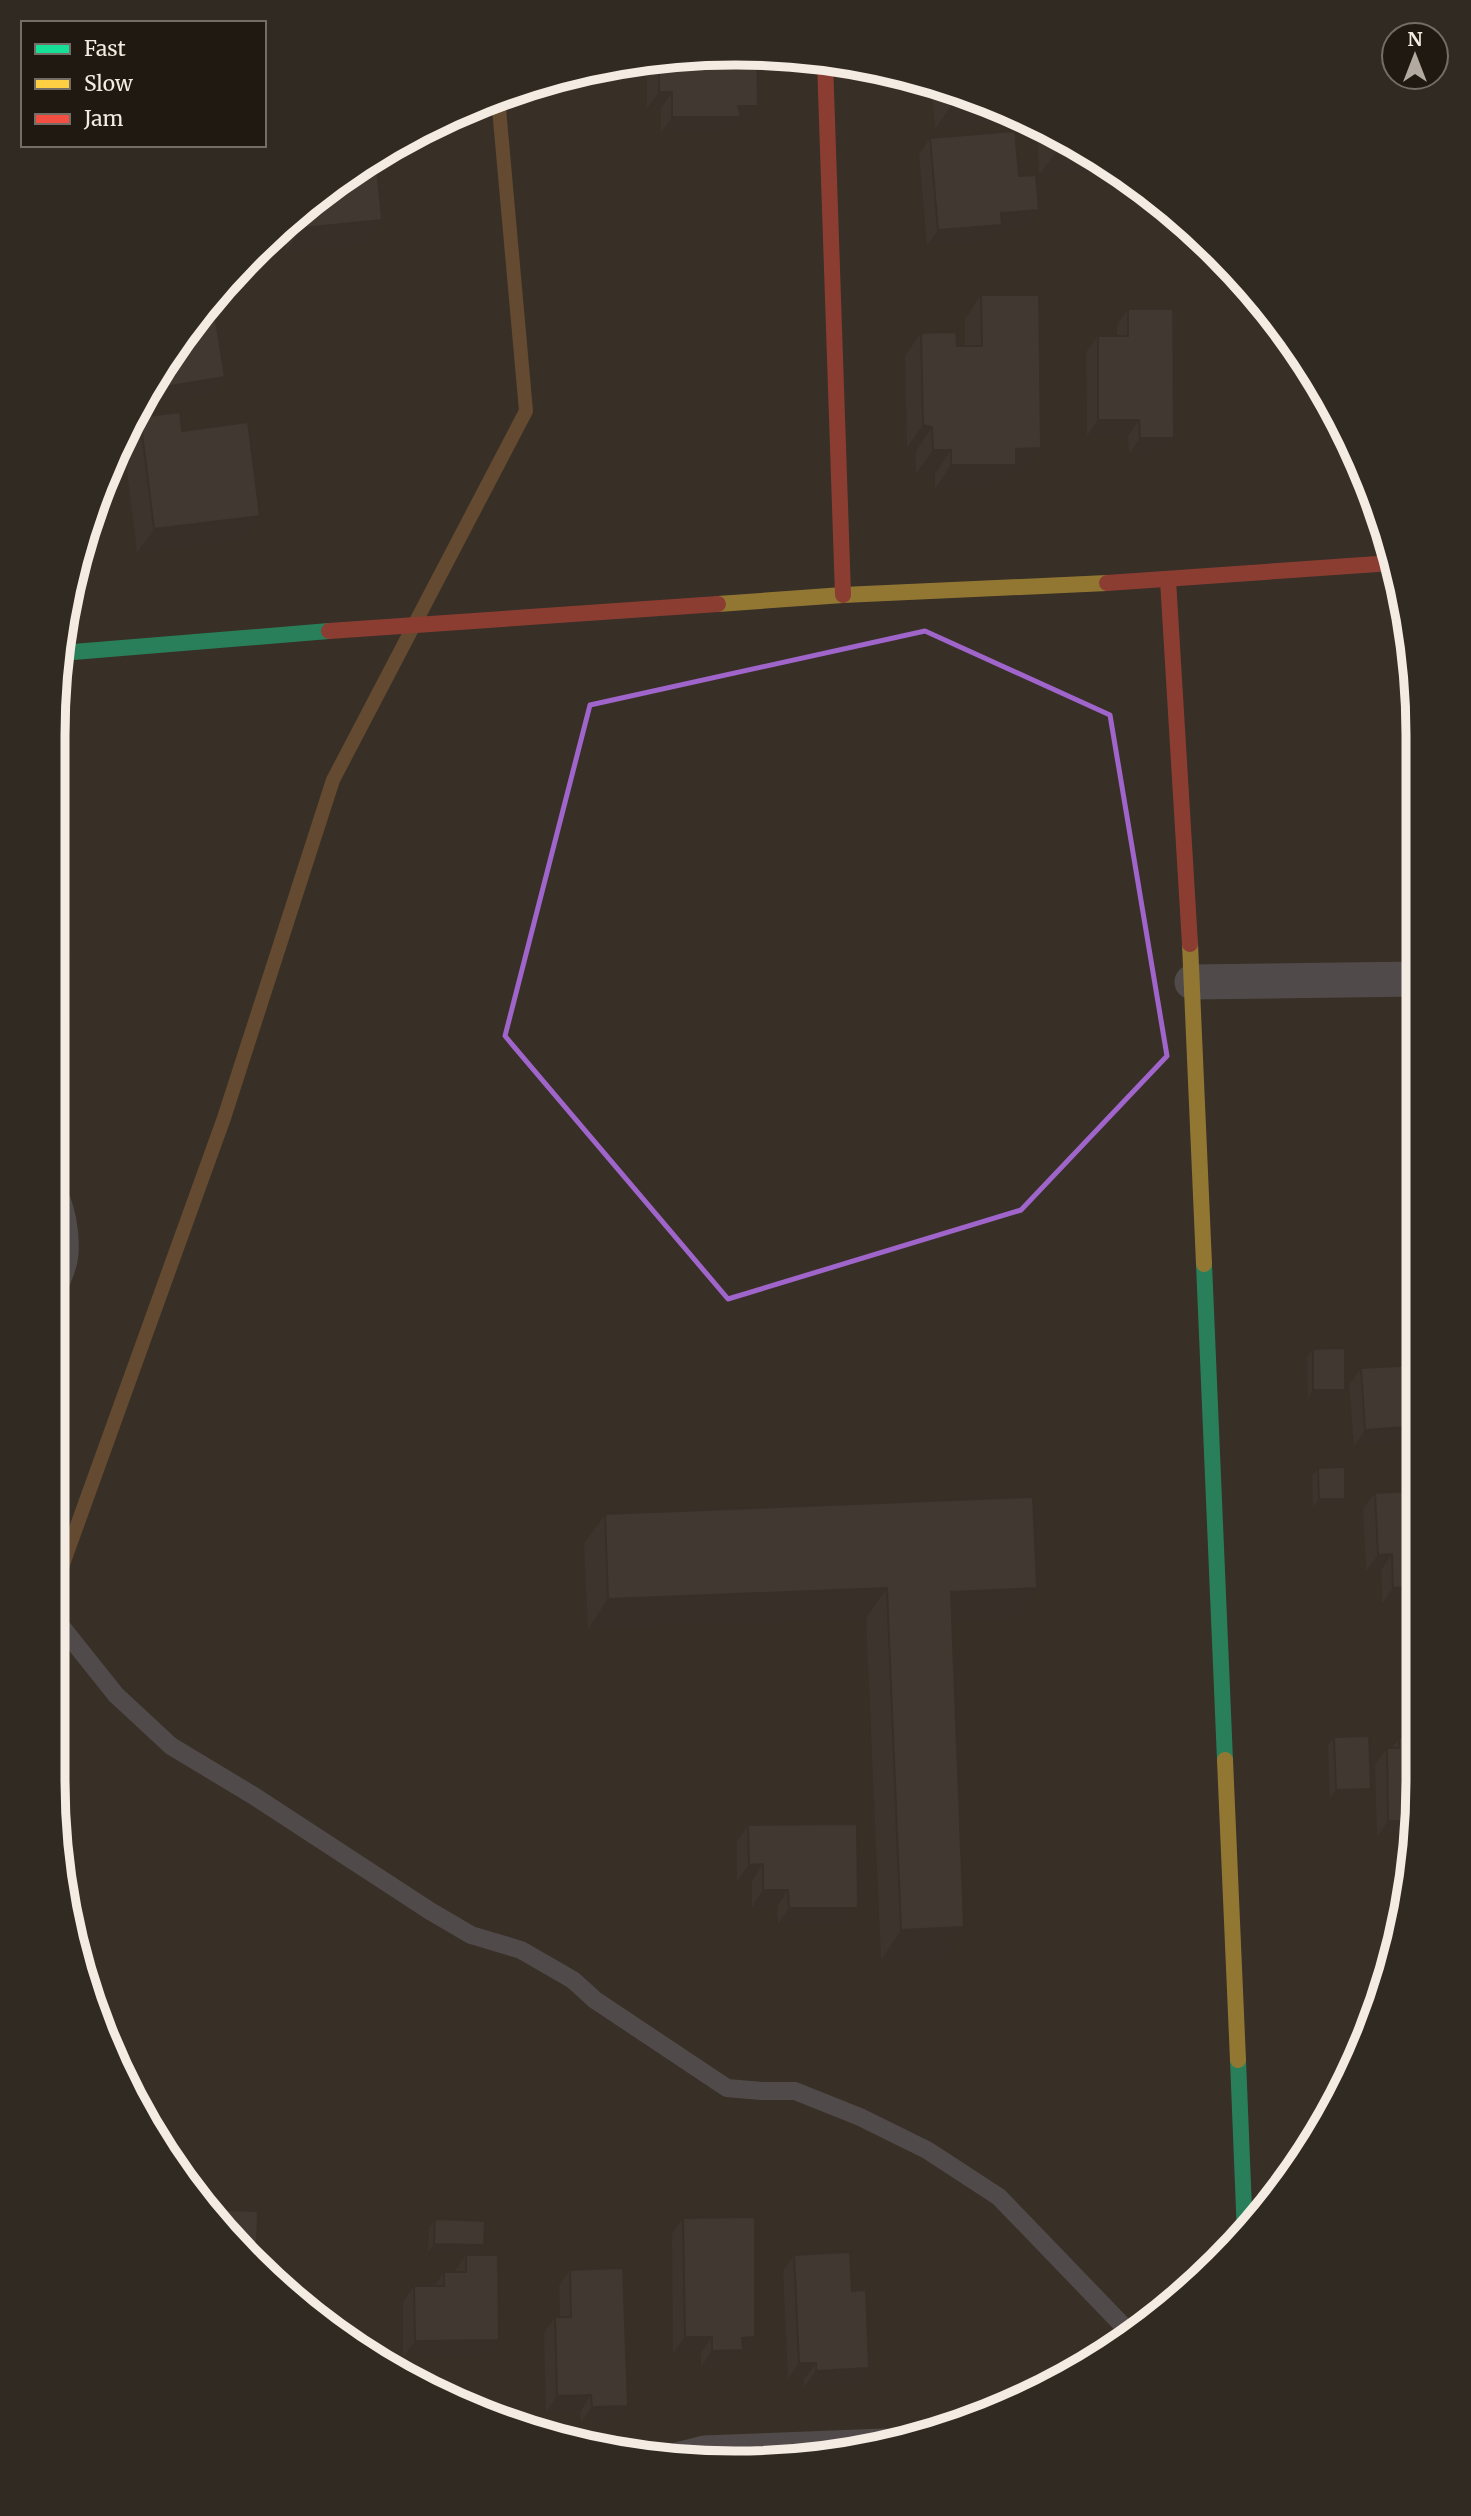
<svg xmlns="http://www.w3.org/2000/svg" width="1471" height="2516" font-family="Merriweather,serif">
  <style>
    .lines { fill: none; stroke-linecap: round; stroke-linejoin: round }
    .stream { stroke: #976b3e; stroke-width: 14 }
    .lane { stroke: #6d6d76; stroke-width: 18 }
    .street { stroke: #6d6d76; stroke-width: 35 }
    .fast { stroke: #16e098; stroke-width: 16 }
    .slow { stroke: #ffcf43; stroke-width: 16 }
    .jam { stroke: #f24e42; stroke-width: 16 }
    .wall { fill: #413a35 }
    .shaded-wall { fill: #35302b }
    .building { fill: #4c443e; stroke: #35302b; stroke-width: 2 }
    .marked { fill: none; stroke: #9f65ca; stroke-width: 5; stroke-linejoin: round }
    .rim { fill: none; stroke: #f4ebe2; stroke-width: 9 }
  </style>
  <rect width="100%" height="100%" fill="#382f27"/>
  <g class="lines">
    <!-- stream -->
    <polyline class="stream" points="53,1592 224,1118 333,780 526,411 498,97"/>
    <!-- lane -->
    <g class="lane">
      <path d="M53,1300C59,1287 67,1272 69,1258C72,1233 66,1203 53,1182"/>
      <polyline points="53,1616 116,1695 171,1746 254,1796 430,1911 471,1935 521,1950 573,1980 595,2000 727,2088 762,2091 795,2091 860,2117 927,2150 999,2197 1131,2334"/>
    </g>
    <!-- street -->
    <g class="street">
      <polyline points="1192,982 1417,979"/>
      <polyline points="681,2459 705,2453 885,2446"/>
    </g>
    <!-- fast -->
    <g class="fast">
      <polyline points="61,653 329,631"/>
      <polyline points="1204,1264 1225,1760"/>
      <polyline points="1238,2060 1245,2235"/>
    </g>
    <!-- slow -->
    <g class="slow">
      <polyline points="718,604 843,595 1107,583"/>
      <polyline points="1190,944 1204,1264"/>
      <polyline points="1225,1760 1238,2060"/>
    </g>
    <!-- jam -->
    <g class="jam">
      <polyline points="825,61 843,595"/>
      <polyline points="1168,580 1190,944"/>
      <polyline points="1107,583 1392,563"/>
      <polyline points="329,631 718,604"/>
    </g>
  </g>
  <!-- wall -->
  <g class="wall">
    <polygon points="735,52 746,122 737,122 730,133 661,133 661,108 647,108 647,61"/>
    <polygon points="931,84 997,104 1015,114 1009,122 935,129"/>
    <polygon points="1037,126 1115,167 1039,175"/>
    <polygon points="930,138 1019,176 1039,210 1028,226 999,229 991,241 927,246 919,154"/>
    <polygon points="356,168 366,244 286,251 284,227"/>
    <polygon points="981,295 1024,472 1011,472 1000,488 935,489 935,474 916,474 916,451 907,448 905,356 921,333 957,346 965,346 965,319"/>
    <polygon points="1128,309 1174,438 1162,454 1129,454 1128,436 1087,436 1086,352 1098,336 1117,336 1117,325"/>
    <polygon points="140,417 182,431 260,516 244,539 137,553 124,445 133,427"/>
    <polygon points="1313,1349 1345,1390 1340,1399 1308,1399 1307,1357"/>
    <polygon points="1417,1365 1354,1446 1349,1385 1361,1368"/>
    <polygon points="1318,1468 1345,1499 1340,1507 1313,1507 1312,1476"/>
    <polygon points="1414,1473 1417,1602 1382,1604 1381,1570 1366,1571 1363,1509 1375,1493 1403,1492 1403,1490"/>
    <polygon points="605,1514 1037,1588 1016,1618 952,1620 964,1927 943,1957 881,1960 866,1618 588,1629 584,1544"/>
    <polygon points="1334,1737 1371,1789 1365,1797 1330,1798 1328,1745"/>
    <polygon points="1399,1738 1417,1826 1415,1837 1377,1837 1375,1764 1387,1748 1392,1748"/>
    <polygon points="748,1825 858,1908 846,1924 778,1924 777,1907 752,1907 752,1881 737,1881 737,1841"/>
    <polygon points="683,2218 744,2353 740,2354 731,2366 701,2367 701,2353 673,2353 672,2234"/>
    <polygon points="435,2219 484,2245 478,2254 428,2252 429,2228"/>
    <polygon points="466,2255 488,2356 403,2357 403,2302 414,2286 434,2286 444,2272 454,2272"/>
    <polygon points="794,2255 852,2291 869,2368 858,2384 804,2387 804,2379 788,2379 783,2271"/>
    <polygon points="570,2270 628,2406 617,2422 581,2423 580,2412 546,2412 544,2333 555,2317 560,2317 559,2286"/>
  </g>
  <!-- shaded-wall -->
  <g class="shaded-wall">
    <polygon points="659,92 672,92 661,108 647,108"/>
    <polygon points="989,102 997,104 1015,114 1009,122 935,129 951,106"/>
    <polygon points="738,106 758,106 746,122 737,122 730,133 661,133 672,117"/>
    <polygon points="1082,150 1118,170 1039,175 1056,152"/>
    <polygon points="1039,210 1028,226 999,229 991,241 927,246 938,230 1001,213"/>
    <polygon points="382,220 366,244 286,251 302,228"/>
    <polygon points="225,377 213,393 144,405 151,389"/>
    <polygon points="1098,420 1139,420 1128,436 1087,436"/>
    <polygon points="923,425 932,427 916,451 907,448"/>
    <polygon points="1140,438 1174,438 1162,454 1129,454"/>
    <polygon points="1041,448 1024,472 1011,472 1000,488 935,489 951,465 1016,449"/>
    <polygon points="933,450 951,450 935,474 916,474"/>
    <polygon points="260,516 244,539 137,553 154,529"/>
    <polygon points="1313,1390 1345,1390 1340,1399 1308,1399"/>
    <polygon points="1417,1426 1417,1442 1354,1446 1365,1430"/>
    <polygon points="1319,1499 1345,1499 1340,1507 1313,1507"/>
    <polygon points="1392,1554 1381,1570 1366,1571 1378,1555"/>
    <polygon points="1417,1587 1417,1602 1382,1604 1393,1588"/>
    <polygon points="887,1588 866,1618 588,1629 608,1599"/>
    <polygon points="1037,1588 1016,1618 930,1621 951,1592"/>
    <polygon points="1371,1789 1365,1797 1330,1798 1336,1790"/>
    <polygon points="1388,1821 1417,1821 1415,1837 1377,1837"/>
    <polygon points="763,1864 752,1881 737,1881 749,1865"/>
    <polygon points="763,1890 788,1890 777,1907 752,1907"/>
    <polygon points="789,1908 858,1908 846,1924 778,1924"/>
    <polygon points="964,1927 943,1957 881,1960 901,1930"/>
    <polygon points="434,2244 484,2245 478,2254 428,2252"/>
    <polygon points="685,2337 712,2337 701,2353 673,2353"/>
    <polygon points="755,2337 744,2353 740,2354 731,2366 701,2367 712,2351 742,2338"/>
    <polygon points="499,2340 488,2356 403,2357 415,2341"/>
    <polygon points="799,2363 816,2363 804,2379 788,2379"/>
    <polygon points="869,2368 858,2384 804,2387 816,2371"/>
    <polygon points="591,2395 580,2412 546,2412 557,2396"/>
    <polygon points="628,2406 617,2422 581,2423 592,2407"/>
  </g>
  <!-- building -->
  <g class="building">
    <polygon points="735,52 757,55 758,106 738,106 741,117 672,117 672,92 659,92 659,60"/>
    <polygon points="950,90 989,102 951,106"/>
    <polygon points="1015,131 1019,176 1036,175 1039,210 1001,213 1002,225 938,230 930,138"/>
    <polygon points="1055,135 1082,150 1056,152"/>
    <polygon points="376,157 382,220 302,228 301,213 356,168"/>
    <polygon points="981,295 1039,295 1041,448 1016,449 1016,465 951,465 951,450 933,450 932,427 923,425 921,333 956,332 957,346 982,346"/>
    <polygon points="214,309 225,377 151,389 167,356 205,311"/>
    <polygon points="1128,309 1173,309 1174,438 1140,438 1139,420 1098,420 1098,336 1128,336"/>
    <polygon points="180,412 182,431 248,422 260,516 154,529 140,417"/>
    <polygon points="1345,1348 1345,1390 1313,1390 1313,1349"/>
    <polygon points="1417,1365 1417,1426 1365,1430 1361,1368"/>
    <polygon points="1345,1467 1345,1499 1319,1499 1318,1468"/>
    <polygon points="1414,1473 1417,1473 1417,1587 1393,1588 1392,1554 1378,1555 1375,1493 1415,1491"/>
    <polygon points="1033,1497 1037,1588 951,1592 964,1927 901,1930 887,1588 608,1599 605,1514"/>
    <polygon points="1369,1736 1371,1789 1336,1790 1334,1737"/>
    <polygon points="1417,1737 1417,1821 1388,1821 1387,1748 1399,1748 1399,1738"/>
    <polygon points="857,1824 858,1908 789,1908 788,1890 763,1890 763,1864 749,1865 748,1825"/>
    <polygon points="205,2209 258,2211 256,2266 253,2264"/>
    <polygon points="755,2217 755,2337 742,2338 743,2350 712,2351 712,2337 685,2337 683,2218"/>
    <polygon points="435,2219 485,2221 484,2245 434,2244"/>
    <polygon points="850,2252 852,2291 866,2290 869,2368 816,2371 816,2363 799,2363 794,2255"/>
    <polygon points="466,2255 498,2255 499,2340 415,2341 414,2286 444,2286 444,2272 466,2272"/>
    <polygon points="623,2268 628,2406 592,2407 591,2395 557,2396 555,2317 571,2317 570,2270"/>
    <polygon points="369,2340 371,2357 356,2348 348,2342"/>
  </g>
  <!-- marked area -->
  <path d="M0 0H1471V2516H0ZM925,631L1110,715L1167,1056L1021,1210L728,1299L505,1036L590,705Z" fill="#382f27" fill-opacity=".55" fill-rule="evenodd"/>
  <path class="marked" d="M925,631L1110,715L1167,1056L1021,1210L728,1299L505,1036L590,705Z"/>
  <!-- crop -->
  <path d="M0 0H1471V2516H0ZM735 65H736A670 670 0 0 1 1406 735V1781A670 670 0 0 1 736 2451H735A670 670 0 0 1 65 1781V735A670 670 0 0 1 735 65Z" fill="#302a23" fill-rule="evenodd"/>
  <path class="rim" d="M735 65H736A670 670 0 0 1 1406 735V1781A670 670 0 0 1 736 2451H735A670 670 0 0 1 65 1781V735A670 670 0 0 1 735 65Z"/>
  <!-- legend -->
  <rect x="21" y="21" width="245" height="126" fill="#1f1912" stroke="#746d65" stroke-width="2"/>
  <rect x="35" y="44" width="35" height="10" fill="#16e098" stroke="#746d65" stroke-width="2"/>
  <text x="84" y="56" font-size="21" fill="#f4ebe2">Fast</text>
  <rect x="35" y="79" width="35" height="10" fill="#ffcf43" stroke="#746d65" stroke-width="2"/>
  <text x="84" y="91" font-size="21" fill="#f4ebe2">Slow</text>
  <rect x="35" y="114" width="35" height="10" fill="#f24e42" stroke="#746d65" stroke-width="2"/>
  <text x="84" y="126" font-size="21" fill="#f4ebe2">Jam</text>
  <!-- north arrow -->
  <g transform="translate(1415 56)"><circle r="33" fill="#1f1912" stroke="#746d65" stroke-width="2"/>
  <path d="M0-5L12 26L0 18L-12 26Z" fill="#b2a9a1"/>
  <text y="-10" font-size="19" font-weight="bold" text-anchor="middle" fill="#f4ebe2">N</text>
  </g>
</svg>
